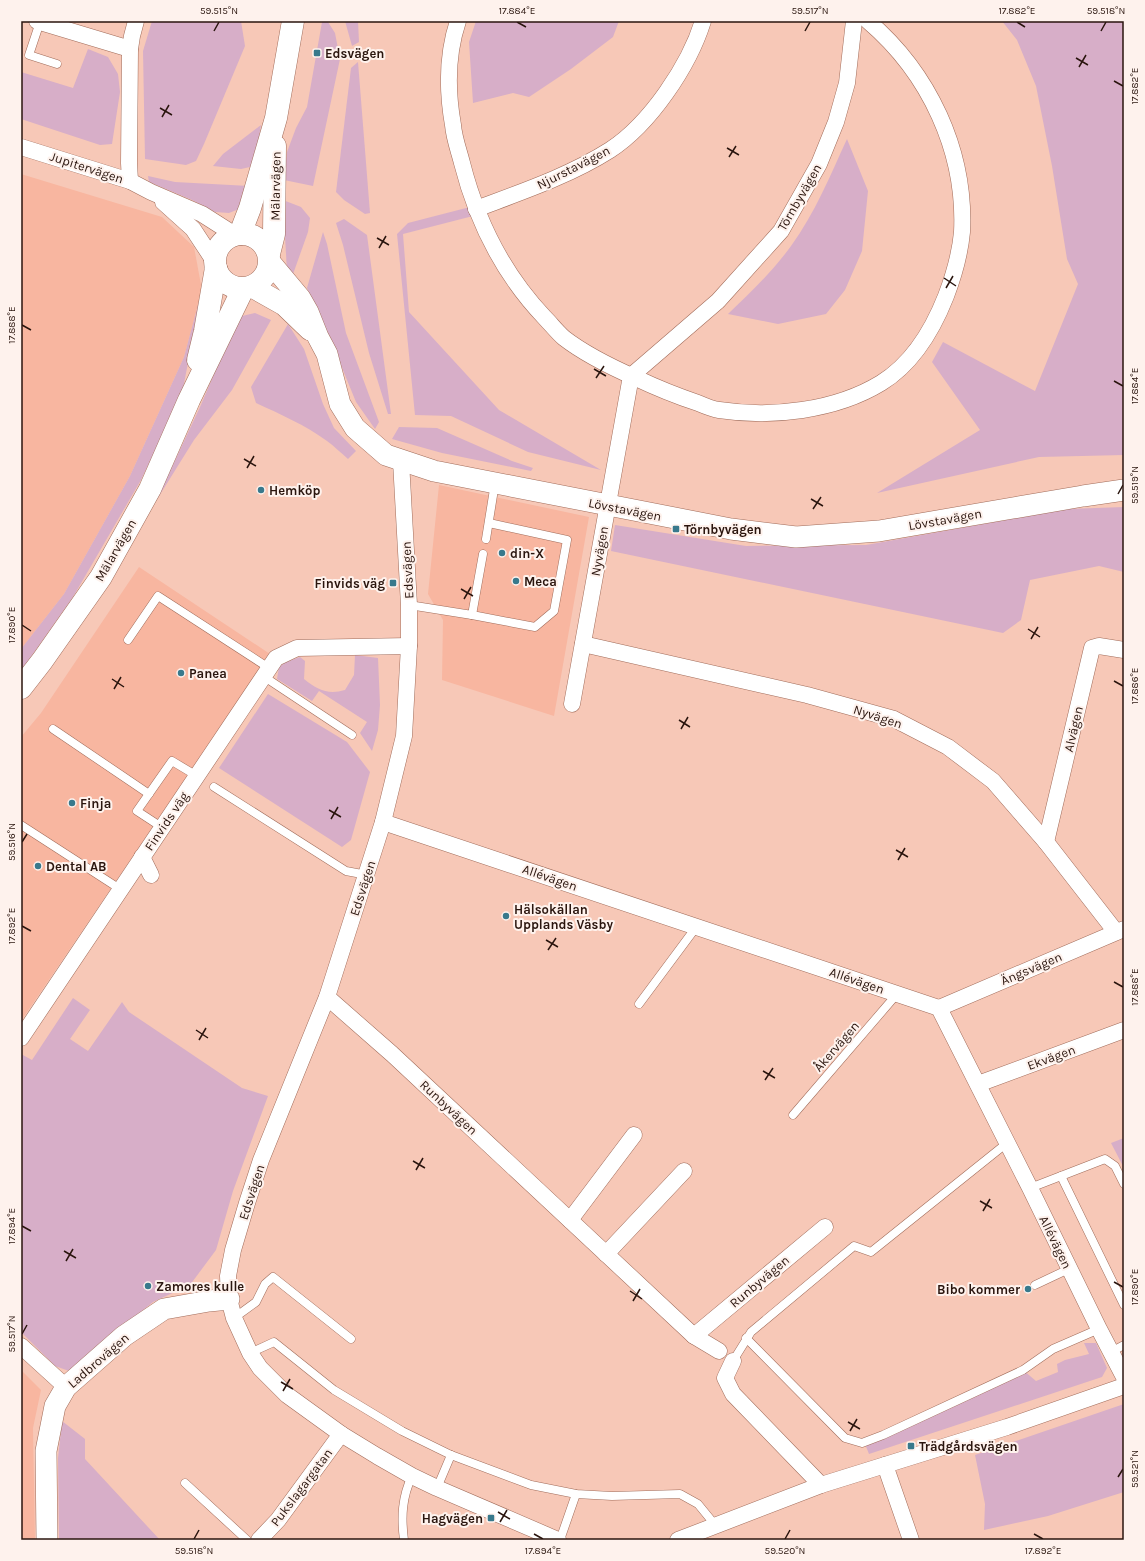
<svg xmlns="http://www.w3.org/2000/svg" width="1145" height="1561" font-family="Karla,sans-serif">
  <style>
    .built { fill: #f8b6a0 }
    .green { fill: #d7aec8 }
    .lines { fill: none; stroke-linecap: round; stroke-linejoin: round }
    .service-casing { stroke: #a16c5a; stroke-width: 9 }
    .minor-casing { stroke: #a16c5a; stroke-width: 17 }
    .tertiary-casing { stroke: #a16c5a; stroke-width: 22 }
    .secondary-casing { stroke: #a16c5a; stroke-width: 23 }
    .service { stroke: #fff; stroke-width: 8 }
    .minor { stroke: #fff; stroke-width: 16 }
    .tertiary { stroke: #fff; stroke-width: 21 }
    .secondary { stroke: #fff; stroke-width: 22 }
    .ticks { fill: none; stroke: #2a150e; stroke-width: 1.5 }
    .poi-dot { fill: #38798c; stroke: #fef2ed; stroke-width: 1.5 }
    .labels { text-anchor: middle; stroke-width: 4; stroke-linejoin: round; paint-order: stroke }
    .poi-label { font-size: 13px; font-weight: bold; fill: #2a150e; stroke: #fef2ed; text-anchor: start }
    .street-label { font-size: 13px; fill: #2a150e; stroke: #fef2ed }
    .neatline { fill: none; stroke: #2a150e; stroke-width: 1.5 }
    .ticks-label { font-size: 10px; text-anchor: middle; fill: #2a150e }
  </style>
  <rect width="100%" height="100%" fill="#f7c8b7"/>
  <!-- built -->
  <g class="built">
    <polygon points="21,174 162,217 194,247 202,290 184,357 130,476 64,594 21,649"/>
    <polygon points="439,485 589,517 554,716 442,680 443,620 428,594"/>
    <polygon points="139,567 270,654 21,1021 21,737 41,713"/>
    <polygon points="21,1370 41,1390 33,1428 35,1540 21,1540"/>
  </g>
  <!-- green -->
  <g class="green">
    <polygon points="152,21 241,21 245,46 204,144 196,161 186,165 145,159 143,51"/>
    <polygon points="345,21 358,21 359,42 352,46"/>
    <polygon points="476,21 619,21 613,37 571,69 529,97 513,93 473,103 469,42"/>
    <polygon points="1002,21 1124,21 1124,455 1039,457 877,493 980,430 932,362 943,342 1035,391 1078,284 1067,259 1052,166 1036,86 1017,40"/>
    <polygon points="322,22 328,22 335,33 340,59 313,186 284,180 287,152 296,128 307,107"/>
    <polygon points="88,49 108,57 118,74 120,92 112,144 100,145 21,119 21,72 73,88"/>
    <polygon points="358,62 370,213 365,214 344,200 336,192 351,68"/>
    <polygon points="261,125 256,156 250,167 241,169 213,166 223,154"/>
    <path d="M847,139L868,191L862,251L845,290L826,314L778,324L728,314C751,292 773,271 791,246C815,213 830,176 847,139Z"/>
    <polygon points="148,176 175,182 249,186 239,209 229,213 215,212 192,200 149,182"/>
    <polygon points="283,200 301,207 310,218 308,232 292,277 287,272"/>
    <polygon points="470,207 473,216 403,234 409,312 499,410 601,470 528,452 451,416 415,415 397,234 408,223"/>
    <polygon points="344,219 367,235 391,414 388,414 369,353 343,245 336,223"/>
    <polygon points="323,232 327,244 346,333 379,422 375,429 356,402 329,336 307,288"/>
    <polygon points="202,290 182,394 141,480 73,597 21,671 21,649 64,594 130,476 184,357"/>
    <polygon points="255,313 271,320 232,390 194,440 156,501 200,407 235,325 242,316"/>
    <path d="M288,324L304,349L323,404L334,428L356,451L348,459C341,453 334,446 327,441C305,425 280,414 256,403L251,387Z"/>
    <polygon points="399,427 437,428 512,461 533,468 531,471 442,453 392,439"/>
    <polygon points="1124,507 1124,572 1099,566 1030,580 1021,620 1003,633 611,551 615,525 746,546 866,545 1067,509"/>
    <path d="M355,655L378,658L380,705L378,730L372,751L360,733L367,722L319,691L312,701L277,679L279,667L286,662L300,657L305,661L304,679C318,690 328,695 345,690L354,675Z"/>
    <polygon points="268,694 347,742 370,772 351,840 342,847 219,768"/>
    <polygon points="73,998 90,1010 70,1039 88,1051 122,1002 129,1012 242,1088 268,1096 233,1191 216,1250 190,1285 153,1302 69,1371 55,1366 21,1332 21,1054 32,1060"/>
    <polygon points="1124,1138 1124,1168 1111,1143"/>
    <polygon points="1084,1343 1096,1343 1107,1368 1102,1377 869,1454 865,1444 1023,1370 1036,1381 1058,1372 1057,1364 1065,1360 1089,1354"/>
    <polygon points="1124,1404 1124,1492 1048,1516 984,1530 985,1504 975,1455"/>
    <polygon points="62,1421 85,1439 85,1459 160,1540 59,1540 58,1458"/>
  </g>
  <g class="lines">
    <!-- service casing -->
    <g class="service-casing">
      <g id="service">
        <polyline points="40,22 29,55 57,64"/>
        <polyline points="486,539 495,483"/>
        <polyline points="409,605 472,615 483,554"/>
        <polyline points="472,615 535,627 554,611 567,540 489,523"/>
        <polyline points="128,640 158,596 269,668"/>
        <polyline points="263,676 352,735"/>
        <polyline points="53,729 149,794"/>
        <polyline points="214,787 346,871 367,875"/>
        <polyline points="21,825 120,889"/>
        <polyline points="163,828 137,811 172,761 197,776"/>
        <polyline points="639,1004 697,926"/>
        <polyline points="793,1115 897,994"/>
        <polyline points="1061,1176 1124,1305"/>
        <polyline points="1030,1188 1105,1159 1115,1166 1124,1184"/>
        <polyline points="1035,1285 1069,1269"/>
        <polyline points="234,1318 256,1302 265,1284 273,1277 351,1339"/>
        <polyline points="746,1338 845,1438 862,1443 883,1435 1023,1370 1053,1349 1099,1329"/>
        <polyline points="1111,1352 1124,1345"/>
        <polyline points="250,1353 274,1342 334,1390 402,1431 451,1455 531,1485 576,1494 612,1496 680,1494 698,1504 716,1526"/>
        <polyline points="733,1361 751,1332 854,1246 871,1252 1007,1143"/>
        <polyline points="185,1483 247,1540"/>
        <polyline points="437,1488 451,1455"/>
        <path d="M404,1540C401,1517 402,1497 412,1476"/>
        <polyline points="560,1540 576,1494"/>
      </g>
    </g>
    <!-- minor casing -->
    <g class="minor-casing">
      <g id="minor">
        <polyline points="37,21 130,49"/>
        <path d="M458,21C447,54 447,91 453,125C454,138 459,151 462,163C477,222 503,274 545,318C551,324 557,332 564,338C586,355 611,367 636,378C657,388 677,396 698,403C705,406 712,409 719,410C771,418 835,411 881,383C912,364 933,329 946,296C954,275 960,254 962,232C966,151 929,73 868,21"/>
        <polyline points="21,147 130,181 151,192 202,214 235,235"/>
        <polyline points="130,181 129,163 130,49 132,36 136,21"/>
        <polyline points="163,202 193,229 214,261"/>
        <path d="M476,209C521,192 569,176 610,150C650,124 689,66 703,21"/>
        <polyline points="401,461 409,605 409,646 404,736 383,822 327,997 261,1160 247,1203 233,1250 228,1276 229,1299 234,1318 250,1353 260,1368 287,1395 341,1434 377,1456 412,1476 437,1488 558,1540"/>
        <polyline points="583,644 807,695 894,719 948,747 993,781 1046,842 1116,932"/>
        <polyline points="572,704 631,376 718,301 781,231 819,164 836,122 847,83 854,21"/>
        <polyline points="383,822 939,1008 1030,1188 1099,1329 1124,1377"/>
        <polyline points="1046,842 1092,648 1099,646 1124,650"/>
        <polyline points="142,857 151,875"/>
        <polyline points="327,997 392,1054 694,1336 719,1351"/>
        <polyline points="939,1008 1124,929"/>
        <polyline points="21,1038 276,658 297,648 409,646"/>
        <polyline points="978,1084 1124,1030"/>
        <polyline points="570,1220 634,1135"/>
        <polyline points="606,1254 684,1171"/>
        <polyline points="694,1336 825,1227"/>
        <polyline points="21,1346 66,1387"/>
        <polyline points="733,1361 725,1378 733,1394 821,1485"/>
        <polyline points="885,1465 911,1540"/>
        <polyline points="259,1540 278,1520 341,1434"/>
        <polyline points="678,1540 821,1485 1007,1427 1124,1386"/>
      </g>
    </g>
    <!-- tertiary casing -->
    <g class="tertiary-casing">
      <g id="tertiary">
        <polyline points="269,261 300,298 308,312 318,337 327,354 340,404 355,428 386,455 434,471 731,529 796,537 879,531 1083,496 1124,490"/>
        <polyline points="252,287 284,305 310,330"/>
        <polyline points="47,1540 46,1451 55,1406 66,1387 124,1336 164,1309 209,1301 229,1299"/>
      </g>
    </g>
    <!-- secondary casing -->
    <g class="secondary-casing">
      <g id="secondary">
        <circle cx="242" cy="261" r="27"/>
        <polyline points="240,234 250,208 276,118 293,21"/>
        <polyline points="269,254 274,234 275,146"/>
        <polyline points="198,360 205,331 216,268"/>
        <polyline points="21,688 42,661 101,577 150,489 189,400 243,289"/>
      </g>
    </g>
    <!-- service -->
    <use href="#service" class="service"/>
    <!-- minor -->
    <use href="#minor" class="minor"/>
    <!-- tertiary -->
    <use href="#tertiary" class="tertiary"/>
    <!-- secondary -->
    <use href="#secondary" class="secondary"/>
  </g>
  <!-- ticks -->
  <path class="ticks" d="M517,22L526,27M1017,22L1025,27M214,31L219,22M805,31L810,22M1101,31L1106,22M1076,58L1088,65M1079,67L1086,55M1114,81L1123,86M160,108L172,115M162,117L169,105M727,148L739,155M729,157L736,146M377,238L389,245M379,248L386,236M944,278L956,286M946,288L953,276M22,325L31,330M594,369L606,376M596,378L604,366M1114,381L1123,386M244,459L256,466M247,468L254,456M1118,494L1123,485M811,499L823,506M813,509L821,497M461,589L473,596M464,599L471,587M22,625L31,631M1028,629L1040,637M1031,639L1038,627M112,679L124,687M1114,681L1123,686M114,689L121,677M679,720L690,727M681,729L688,717M329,810L341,817M331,819L338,807M22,842L27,834M896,850L908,857M898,860L905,848M22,926L31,931M546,940L558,947M548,950L556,938M1114,982L1123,987M196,1030L208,1038M199,1040L206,1028M763,1071L775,1078M765,1080L773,1068M413,1161L425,1168M416,1170L423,1158M980,1201L992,1208M983,1211L990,1199M22,1226L31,1231M64,1251L76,1258M66,1261L73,1249M1114,1282L1123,1287M630,1291L642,1299M633,1301L640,1289M22,1334L27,1325M281,1382L293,1389M283,1391L290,1379M848,1422L860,1429M850,1431L857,1419M1118,1477L1123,1469M498,1512L510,1519M500,1522L507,1510M534,1534L543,1539M1034,1534L1043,1539M194,1539L199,1530M785,1539L790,1530"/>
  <!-- markers -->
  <g class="poi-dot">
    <rect x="313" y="49" width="8" height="8" rx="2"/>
    <circle cx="261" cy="490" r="4"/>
    <rect x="672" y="525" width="8" height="8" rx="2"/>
    <circle cx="502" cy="553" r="4"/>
    <circle cx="516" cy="581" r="4"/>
    <rect x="389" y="579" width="8" height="8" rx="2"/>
    <circle cx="181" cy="673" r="4"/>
    <circle cx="72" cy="803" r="4"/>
    <circle cx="38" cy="866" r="4"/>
    <circle cx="506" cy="916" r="4"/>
    <circle cx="148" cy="1286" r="4"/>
    <circle cx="1028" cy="1289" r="4"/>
    <rect x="907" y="1442" width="8" height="8" rx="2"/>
    <rect x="487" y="1514" width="8" height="8" rx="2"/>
  </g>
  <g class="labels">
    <!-- poi labels -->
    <g class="poi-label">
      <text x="325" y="58">Edsvägen</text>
      <text x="269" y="495">Hemköp</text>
      <text x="684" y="534">Törnbyvägen</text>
      <text x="510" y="558">din-X</text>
      <text x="524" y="586">Meca</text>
      <text x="385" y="588" text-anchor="end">Finvids väg</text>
      <text x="189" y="678">Panea</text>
      <text x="80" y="808">Finja</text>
      <text x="46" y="871">Dental AB</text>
      <text x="514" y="914">Hälsokällan<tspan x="514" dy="15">Upplands Väsby</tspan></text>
      <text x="156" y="1291">Zamores kulle</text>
      <text x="1020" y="1294" text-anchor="end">Bibo kommer</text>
      <text x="919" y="1451">Trädgårdsvägen</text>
      <text x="483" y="1523" text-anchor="end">Hagvägen</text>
    </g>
    <!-- street labels -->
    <g class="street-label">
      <text transform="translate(87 167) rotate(18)" y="5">Jupitervägen</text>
      <text transform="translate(573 167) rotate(-27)" y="5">Njurstavägen</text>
      <text transform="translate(275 186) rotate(-89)" y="5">Mälarvägen</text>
      <text transform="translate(799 197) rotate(-60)" y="5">Törnbyvägen</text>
      <text transform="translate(625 509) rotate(11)" y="5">Lövstavägen</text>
      <text transform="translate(945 519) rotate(-10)" y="5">Lövstavägen</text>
      <text transform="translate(115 550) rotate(-60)" y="5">Mälarvägen</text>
      <text transform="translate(599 551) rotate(-80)" y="5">Nyvägen</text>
      <text transform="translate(407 570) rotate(-93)" y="5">Edsvägen</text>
      <text transform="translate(878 716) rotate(18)" y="5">Nyvägen</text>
      <text transform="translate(1073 729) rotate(-77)" y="5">Alvägen</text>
      <text transform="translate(166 821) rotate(-56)" y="5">Finvids väg</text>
      <text transform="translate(550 877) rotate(19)" y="5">Allévägen</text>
      <text transform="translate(362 888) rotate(-72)" y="5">Edsvägen</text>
      <text transform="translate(1031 968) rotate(-23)" y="5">Ängsvägen</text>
      <text transform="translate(857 980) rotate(19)" y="5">Allévägen</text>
      <text transform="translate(836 1046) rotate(-49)" y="5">Åkervägen</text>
      <text transform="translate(1051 1057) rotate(-20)" y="5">Ekvägen</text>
      <text transform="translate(449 1107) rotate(43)" y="5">Runbyvägen</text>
      <text transform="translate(251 1192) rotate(-72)" y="5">Edsvägen</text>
      <text transform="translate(1056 1242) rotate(64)" y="5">Allévägen</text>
      <text transform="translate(759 1281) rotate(-40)" y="5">Runbyvägen</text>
      <text transform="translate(98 1360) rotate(-41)" y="5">Ladbrovägen</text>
      <text transform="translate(301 1487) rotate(-53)" y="5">Pukslagargatan</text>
    </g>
  </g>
  <!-- border -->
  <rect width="1145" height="1561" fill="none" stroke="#fef2ed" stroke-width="44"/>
  <rect x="22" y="22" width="1101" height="1517" class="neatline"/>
  <g class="ticks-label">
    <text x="219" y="14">59.515°N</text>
    <text x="517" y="14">17.884°E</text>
    <text x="810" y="14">59.517°N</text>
    <text x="1017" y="14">17.882°E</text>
    <text x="1106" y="14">59.518°N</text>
    <text transform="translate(1134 86) rotate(-90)" y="4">17.882°E</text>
    <text transform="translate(11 325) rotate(-90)" y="4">17.888°E</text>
    <text transform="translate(1134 386) rotate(-90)" y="4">17.884°E</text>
    <text transform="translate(1134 485) rotate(-90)" y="4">59.519°N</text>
    <text transform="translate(11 625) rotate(-90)" y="4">17.890°E</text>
    <text transform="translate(1134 686) rotate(-90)" y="4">17.886°E</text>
    <text transform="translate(11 842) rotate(-90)" y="4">59.516°N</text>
    <text transform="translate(11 926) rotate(-90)" y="4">17.892°E</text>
    <text transform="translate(1134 987) rotate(-90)" y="4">17.888°E</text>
    <text transform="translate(11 1226) rotate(-90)" y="4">17.894°E</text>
    <text transform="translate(1134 1287) rotate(-90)" y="4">17.890°E</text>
    <text transform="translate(11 1334) rotate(-90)" y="4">59.517°N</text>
    <text transform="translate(1134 1469) rotate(-90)" y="4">59.521°N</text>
    <text x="194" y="1554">59.518°N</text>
    <text x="543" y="1554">17.894°E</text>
    <text x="785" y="1554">59.520°N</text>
    <text x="1043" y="1554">17.892°E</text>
  </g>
</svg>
